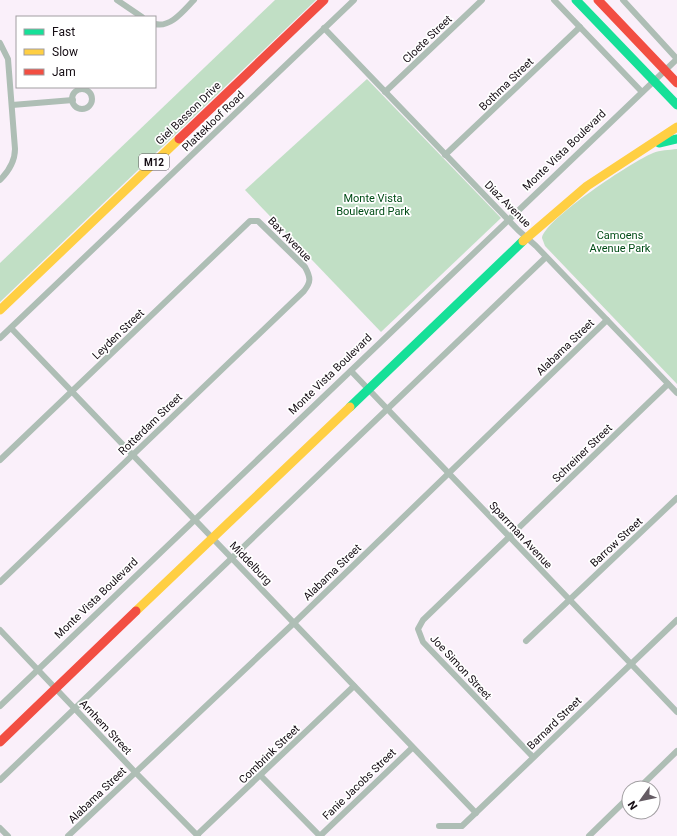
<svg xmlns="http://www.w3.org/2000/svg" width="677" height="836" font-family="Roboto,sans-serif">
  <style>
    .green { fill: #c1dfc5 }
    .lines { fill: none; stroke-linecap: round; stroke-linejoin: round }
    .street { stroke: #aebeb5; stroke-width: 6 }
    .fast { stroke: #16e098; stroke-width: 9 }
    .slow { stroke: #ffcf43; stroke-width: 9 }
    .jam { stroke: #f24e42; stroke-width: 9 }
    .labels { text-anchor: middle; stroke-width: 3.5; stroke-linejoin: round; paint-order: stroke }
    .shield { fill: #fff; stroke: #5b565a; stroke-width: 1 }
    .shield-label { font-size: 10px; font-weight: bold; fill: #150d14 }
    .street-label { font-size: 11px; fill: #150d14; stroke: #fff }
    .park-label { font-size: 11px; fill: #004c16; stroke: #fff }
  </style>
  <rect width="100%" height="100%" fill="#faf0fa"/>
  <!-- green -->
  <g class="green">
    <polygon points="275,0 316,0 0,302 0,263"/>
    <polygon points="367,79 501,218 381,332 245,190"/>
    <path d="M677,149V384L545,246L542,238C545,219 633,161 653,153C660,150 669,150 677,149Z"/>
  </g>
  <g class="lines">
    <!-- street -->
    <g class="street">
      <polyline points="117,0 142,17"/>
      <polyline points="554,0 642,92"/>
      <path d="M155,24C171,28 184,10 194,0"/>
      <polyline points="324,28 518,230 536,246 677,393"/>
      <path d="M0,43L8,59L15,149C15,162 9,171 0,180"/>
      <circle cx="82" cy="99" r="10"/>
      <polyline points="385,92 482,0"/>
      <polyline points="12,105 73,100"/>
      <polyline points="445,155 580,27"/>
      <polyline points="11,328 476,813"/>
      <polyline points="0,338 354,0"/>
      <polyline points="351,371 677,712"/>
      <path d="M0,460L250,221H258L305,267C311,278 311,282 304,291L0,582"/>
      <polyline points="0,630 135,772 198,836"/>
      <polyline points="526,641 677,498"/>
      <polyline points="0,706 677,59 623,0"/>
      <polyline points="533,757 423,642 418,629 423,620 668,384"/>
      <polyline points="261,776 320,836"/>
      <polyline points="0,780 546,257"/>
      <polyline points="639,788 677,751"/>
      <polyline points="439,826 462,826 677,620"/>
      <polyline points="0,828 8,836"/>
      <polyline points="197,835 354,686"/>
      <polyline points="68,836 294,623 607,320"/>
      <polyline points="320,836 412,748"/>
      <polyline points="589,836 629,797"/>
    </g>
    <!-- fast -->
    <g class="fast">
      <polyline points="576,0 677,105"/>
      <polyline points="659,143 677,139"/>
      <polyline points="350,407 523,241"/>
    </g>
    <!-- slow -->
    <g class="slow">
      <polyline points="523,241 587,186 677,127"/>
      <polyline points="0,310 179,139"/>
      <polyline points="136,611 350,407"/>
    </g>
    <!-- jam -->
    <g class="jam">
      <polyline points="598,0 677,83"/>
      <polyline points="179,139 324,0"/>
      <polyline points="0,742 136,611"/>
    </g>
  </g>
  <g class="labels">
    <!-- shield labels -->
    <rect class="shield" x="139" y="154" width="30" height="16" rx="3"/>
    <g class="shield-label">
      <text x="154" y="166">M12</text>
    </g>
    <!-- street labels -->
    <g class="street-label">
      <text transform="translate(427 39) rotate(-44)" y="4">Cloete Street</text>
      <text transform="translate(506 84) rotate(-44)" y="4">Bothma Street</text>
      <text transform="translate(188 113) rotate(-44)" y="4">Giel Basson Drive</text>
      <text transform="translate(213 121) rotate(-44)" y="4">Plattekloof Road</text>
      <text transform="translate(564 150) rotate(-44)" y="4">Monte Vista Boulevard</text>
      <text transform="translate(508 204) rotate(45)" y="4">Diaz Avenue</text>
      <text transform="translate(290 239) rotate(46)" y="4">Bax Avenue</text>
      <text transform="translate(118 334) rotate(-44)" y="4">Leyden Street</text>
      <text transform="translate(565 347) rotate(-44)" y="4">Alabama Street</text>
      <text transform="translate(330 374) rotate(-44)" y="4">Monte Vista Boulevard</text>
      <text transform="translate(150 424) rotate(-44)" y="4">Rotterdam Street</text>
      <text transform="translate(582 453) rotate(-44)" y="4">Schreiner Street</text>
      <text transform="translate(521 535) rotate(47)" y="4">Sparrman Avenue</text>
      <text transform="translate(616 542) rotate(-43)" y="4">Barrow Street</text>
      <text transform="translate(251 563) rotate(46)" y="4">Middelburg</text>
      <text transform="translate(332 572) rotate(-44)" y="4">Alabama Street</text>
      <text transform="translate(96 598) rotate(-44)" y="4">Monte Vista Boulevard</text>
      <text transform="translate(461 667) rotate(47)" y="4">Joe Simon Street</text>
      <text transform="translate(554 723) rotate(-44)" y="4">Barnard Street</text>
      <text transform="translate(106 727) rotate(47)" y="4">Arnhem Street</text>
      <text transform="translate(269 754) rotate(-44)" y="4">Combrink Street</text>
      <text transform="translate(359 784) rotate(-44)" y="4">Fanie Jacobs Street</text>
      <text transform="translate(97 795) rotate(-44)" y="4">Alabama Street</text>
    </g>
    <!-- park labels -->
    <g class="park-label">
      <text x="373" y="202">Monte Vista<tspan x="373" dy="13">Boulevard Park</tspan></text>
      <text x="620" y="239">Camoens<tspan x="620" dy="13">Avenue Park</tspan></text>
    </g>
  </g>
  <!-- legend -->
  <rect x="16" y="16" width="140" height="72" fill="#ffffff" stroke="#a19ea1"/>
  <rect x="24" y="29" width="20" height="6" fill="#16e098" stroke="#a19ea1"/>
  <text x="52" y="36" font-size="12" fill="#150d14">Fast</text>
  <rect x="24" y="49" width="20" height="6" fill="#ffcf43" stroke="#a19ea1"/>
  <text x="52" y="56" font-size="12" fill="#150d14">Slow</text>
  <rect x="24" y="69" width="20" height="6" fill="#f24e42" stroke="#a19ea1"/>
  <text x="52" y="76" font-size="12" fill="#150d14">Jam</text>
  <!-- north arrow -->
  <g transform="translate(641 800) rotate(237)"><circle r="19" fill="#ffffff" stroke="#a19ea1"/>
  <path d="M0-3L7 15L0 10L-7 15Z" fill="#655c64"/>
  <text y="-6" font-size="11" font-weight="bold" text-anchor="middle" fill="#150d14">N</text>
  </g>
</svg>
